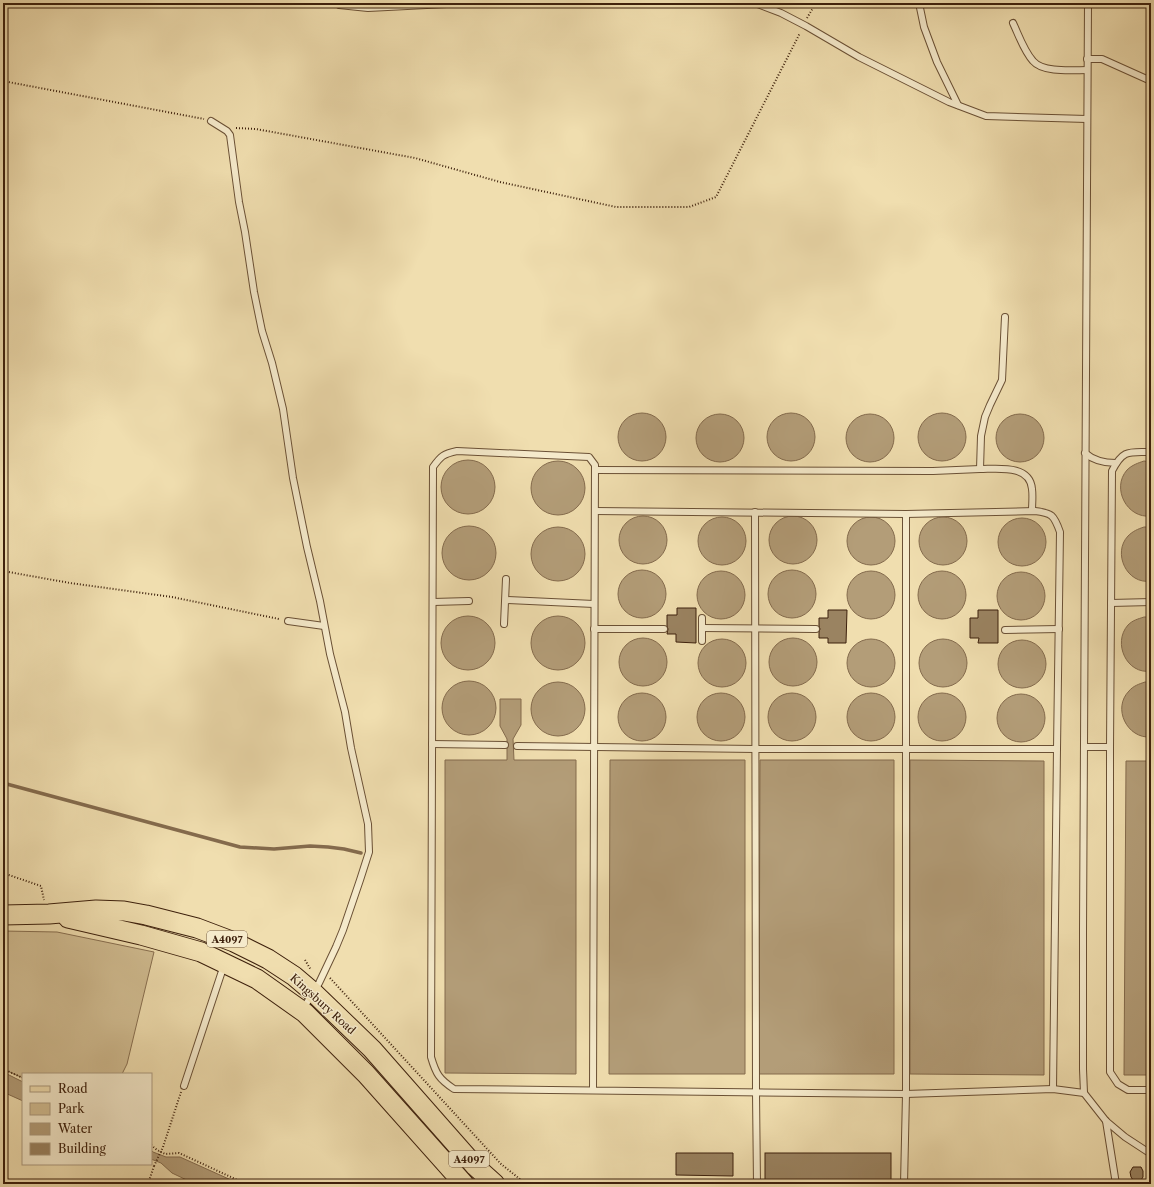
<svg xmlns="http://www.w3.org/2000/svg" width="1154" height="1187" font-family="'Libre Caslon Text',serif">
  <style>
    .green { fill: #d2be93; stroke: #886f50 }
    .water { fill: #b39d78; stroke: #846b4d }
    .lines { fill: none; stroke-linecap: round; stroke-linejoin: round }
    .stream { stroke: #846b4d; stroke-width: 3.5 }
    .building { fill: #9a8361; stroke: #3d200c }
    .service-casing { stroke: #6a5035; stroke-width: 8 }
    .primary-casing { stroke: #3d200c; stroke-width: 21 }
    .path { stroke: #3d200c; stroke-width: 2; stroke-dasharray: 1 2; stroke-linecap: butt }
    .service { stroke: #f5eacb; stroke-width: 6 }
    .primary { stroke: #f0deaf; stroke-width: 19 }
    .path-bridge { stroke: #3d200c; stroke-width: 2; stroke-dasharray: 1 2; stroke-linecap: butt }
    .labels { text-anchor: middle; stroke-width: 3; stroke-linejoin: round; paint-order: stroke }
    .shield { fill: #f5eacb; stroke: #745d45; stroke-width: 1 }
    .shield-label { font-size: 10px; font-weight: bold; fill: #3d200c }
    .street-label { font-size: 11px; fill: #3d200c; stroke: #f5eacb }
  </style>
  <rect width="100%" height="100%" fill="#f0deaf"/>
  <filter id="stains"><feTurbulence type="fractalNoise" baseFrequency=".005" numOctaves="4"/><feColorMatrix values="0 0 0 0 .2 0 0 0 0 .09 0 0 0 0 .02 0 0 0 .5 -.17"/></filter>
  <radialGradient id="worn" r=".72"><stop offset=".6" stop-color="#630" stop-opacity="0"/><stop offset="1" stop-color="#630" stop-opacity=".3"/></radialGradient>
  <!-- green -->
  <polygon class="green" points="3,931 57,932 154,952 127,1064 122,1074 23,1074 23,1078 3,1069"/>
  <!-- water -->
  <g class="water">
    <circle cx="642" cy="437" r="24"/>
    <circle cx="791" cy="437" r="24"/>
    <circle cx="942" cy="437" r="24"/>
    <circle cx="1020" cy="438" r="24"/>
    <circle cx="870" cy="438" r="24"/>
    <circle cx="720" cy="438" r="24"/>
    <circle cx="468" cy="487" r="27"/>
    <circle cx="558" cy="488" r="27"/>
    <path d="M1144,461L1151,462V516C1127,519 1111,488 1127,470C1132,465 1138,463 1144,461Z"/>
    <circle cx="643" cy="540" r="24"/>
    <circle cx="793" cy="540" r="24"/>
    <circle cx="722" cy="541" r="24"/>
    <circle cx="871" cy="541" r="24"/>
    <circle cx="943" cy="541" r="24"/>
    <circle cx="1022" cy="542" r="24"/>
    <circle cx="469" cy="553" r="27"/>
    <circle cx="558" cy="554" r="27"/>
    <path d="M1144,527H1151V581C1127,585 1112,553 1128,536C1133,531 1138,529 1144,527Z"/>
    <circle cx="792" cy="594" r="24"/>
    <circle cx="642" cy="594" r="24"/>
    <circle cx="721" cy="595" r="24"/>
    <circle cx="871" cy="595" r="24"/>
    <circle cx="942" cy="595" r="24"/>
    <circle cx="1021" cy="596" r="24"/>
    <circle cx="558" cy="643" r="27"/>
    <circle cx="468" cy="643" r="27"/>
    <path d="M1144,617H1151V671C1127,675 1112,643 1128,625C1133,620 1138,619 1144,617Z"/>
    <circle cx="643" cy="662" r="24"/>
    <circle cx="793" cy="662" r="24"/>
    <circle cx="943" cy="663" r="24"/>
    <circle cx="722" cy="663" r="24"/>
    <circle cx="871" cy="663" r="24"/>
    <circle cx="1022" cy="664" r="24"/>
    <circle cx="469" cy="708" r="27"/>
    <circle cx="558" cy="709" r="27"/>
    <path d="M1145,682H1151V737C1127,739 1112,708 1129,691C1133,686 1139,684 1145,682Z"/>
    <circle cx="871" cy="717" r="24"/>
    <circle cx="721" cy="717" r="24"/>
    <circle cx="942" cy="717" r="24"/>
    <circle cx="642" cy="717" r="24"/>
    <circle cx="792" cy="717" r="24"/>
    <circle cx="1021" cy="718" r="24"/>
    <polygon points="500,699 521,699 521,725 513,739 514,760 576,760 576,1074 445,1073 445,760 507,760 507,739 500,726"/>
    <polygon points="610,760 745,760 745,1074 609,1074"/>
    <polygon points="760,760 894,760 894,1074 759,1074"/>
    <polygon points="910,760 1044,761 1044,1075 910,1074"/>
    <polygon points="1126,761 1151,761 1151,1075 1124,1075"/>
    <polygon points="3,1072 23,1082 23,1101 3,1092"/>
    <polygon points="151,1150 153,1152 166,1157 180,1157 240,1184 195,1184 172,1173 161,1163 151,1159"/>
  </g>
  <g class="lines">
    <!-- stream -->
    <polyline class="stream" points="3,783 240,847 274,849 310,846 328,847 344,849 361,853"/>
  </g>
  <!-- building -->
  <g class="building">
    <polygon points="677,608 696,608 696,643 676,642 676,634 667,634 668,629 667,626 667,615 677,615"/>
    <polygon points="828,610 847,610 846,643 828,643 828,638 819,638 819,632 820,629 819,626 819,618 828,618"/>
    <polygon points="978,610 998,610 998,643 978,643 979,638 970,638 970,618 978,618"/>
    <polygon points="676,1153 733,1153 733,1176 676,1175"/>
    <rect x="765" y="1153" width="126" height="31"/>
    <polygon points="1133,1167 1141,1167 1143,1171 1143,1177 1141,1180 1133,1180 1131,1177 1130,1172"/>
  </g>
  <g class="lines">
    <!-- service casing -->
    <g class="service-casing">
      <g id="service">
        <polyline points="336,3 339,5 368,8 466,3"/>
        <polyline points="755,3 781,13 806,26 859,57 949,102 986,116 1087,119"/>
        <polyline points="919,3 924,27 937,62 958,105"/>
        <polyline points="1088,3 1083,930 1083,1069 1084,1093 1106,1121 1125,1137 1151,1154"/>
        <path d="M1013,23C1019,36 1024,51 1033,61C1043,73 1073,70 1087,70"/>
        <polyline points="1087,59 1102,59 1151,81"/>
        <polyline points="211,121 227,131 230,135 239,202 245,232 254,292 262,331 272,363 283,409 293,478 307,547 320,601 330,654 345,712 351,748 368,824 369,852 360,880 343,930 336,947 319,983 303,1009"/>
        <path d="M1005,317L1002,380L990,405L985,417L981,436L980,469C997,469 1030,464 1032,489C1033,496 1032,504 1032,511"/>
        <path d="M1085,453C1094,461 1104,463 1116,463"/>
        <polyline points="595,470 933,471 980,469"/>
        <polyline points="595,511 906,514 906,1094 904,1184"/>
        <polyline points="755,512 756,1093 757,1184"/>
        <path d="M906,514L1035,511C1052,513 1054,515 1060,532L1057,749"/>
        <polyline points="506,600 594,604"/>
        <polyline points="433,602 469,601"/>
        <polyline points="1111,603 1151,602"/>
        <polyline points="702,618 702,641"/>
        <polyline points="288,621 324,626"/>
        <polyline points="504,624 506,579"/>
        <polyline points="702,628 816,629"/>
        <polyline points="594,629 664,629"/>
        <polyline points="1005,630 1059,629"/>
        <polyline points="432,744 505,745"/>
        <polyline points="517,746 755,749 1057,749 1053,1089"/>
        <polyline points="1084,747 1110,747 1110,1072 1118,1084 1128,1090 1151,1090"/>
        <path d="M1110,747L1112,471C1123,449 1129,452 1151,452"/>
        <polyline points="184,1086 224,965"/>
        <path d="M593,1090L595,465L589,457L457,451C443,454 441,456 433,467L431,1057C436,1074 439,1079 454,1089L906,1094L1053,1089L1084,1093"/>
        <polyline points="1106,1121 1116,1184"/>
        <polyline points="1147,1184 1151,1180"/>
      </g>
    </g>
    <!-- primary casing -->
    <g class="primary-casing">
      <g id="primary">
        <polyline points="3,915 49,914 96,910 124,911 146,915 197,928 234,942 268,959 294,976 314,993 372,1049 475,1166 495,1184"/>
        <polyline points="68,918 141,935 201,952 257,979 305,1013 366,1074 464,1184"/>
      </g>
    </g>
    <!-- path -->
    <g class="path">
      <polyline points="807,18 816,3"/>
      <polyline points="3,81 204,119"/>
      <polyline points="236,128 256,129 415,158 500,182 616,207 689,207 716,197 800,33"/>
      <polyline points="3,571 70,583 172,597 279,619"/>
      <polyline points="3,873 41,886 44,900"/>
      <polyline points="305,960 311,970"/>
      <polyline points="330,978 501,1164 526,1184"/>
      <polyline points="3,1069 23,1078"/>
      <polyline points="151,1145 157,1150 165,1154 179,1153 246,1184"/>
      <polyline points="163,1147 181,1092"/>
      <polyline points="148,1184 154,1166"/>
    </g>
    <!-- service -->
    <use href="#service" class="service"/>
    <!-- primary -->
    <use href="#primary" class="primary"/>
    <!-- path-bridge -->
    <polyline class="path-bridge" points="154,1166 163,1147"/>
  </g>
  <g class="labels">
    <!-- shield labels -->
    <g class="shield">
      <rect x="207" y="931" width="40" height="16" rx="3"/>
      <rect x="449" y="1151" width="40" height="16" rx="3"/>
    </g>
    <g class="shield-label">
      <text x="227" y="943">A4097</text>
      <text x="469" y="1163">A4097</text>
    </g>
    <!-- street labels -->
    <g class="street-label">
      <text transform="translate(323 1004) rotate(42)" y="4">Kingsbury Road</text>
    </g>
  </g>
  <!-- margin -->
  <rect width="1154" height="1187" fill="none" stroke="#f0deaf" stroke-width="16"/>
  <rect x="4" y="4" width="1146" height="1179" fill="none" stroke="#3d200c" stroke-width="2"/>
  <rect x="8" y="8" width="1138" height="1171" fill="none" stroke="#3d200c"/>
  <!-- legend -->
  <rect x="22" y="1073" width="130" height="92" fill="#f5eacb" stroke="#ab997f"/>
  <rect x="30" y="1086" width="20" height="6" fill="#f0deaf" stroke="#ab997f"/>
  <text x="58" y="1093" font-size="12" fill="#3d200c">Road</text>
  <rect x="30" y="1103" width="20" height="12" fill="#d2be93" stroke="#ab997f"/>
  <text x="58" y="1113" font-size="12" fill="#3d200c">Park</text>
  <rect x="30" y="1123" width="20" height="12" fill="#b39d78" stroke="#ab997f"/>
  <text x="58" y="1133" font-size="12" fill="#3d200c">Water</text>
  <rect x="30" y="1143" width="20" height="12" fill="#9a8361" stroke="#ab997f"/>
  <text x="58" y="1153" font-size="12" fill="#3d200c">Building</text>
  <rect width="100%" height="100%" filter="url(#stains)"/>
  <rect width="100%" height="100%" fill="url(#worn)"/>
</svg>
